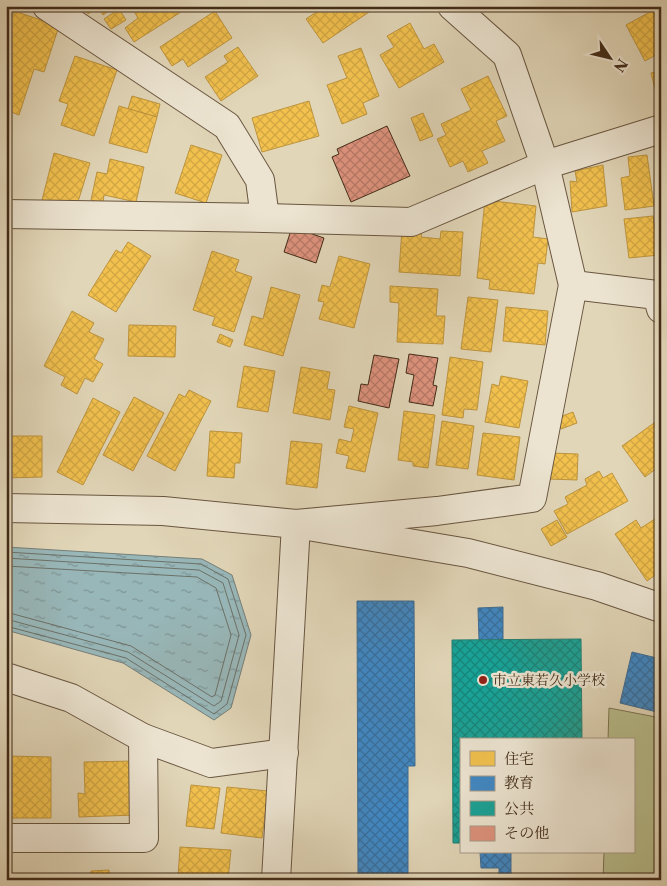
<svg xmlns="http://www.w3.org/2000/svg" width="667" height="886" font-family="'Libre Caslon Text','Noto Serif JP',serif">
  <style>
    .pitch { fill: #b8bc8b; stroke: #7c7452 }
    .water { fill: url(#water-ripples); stroke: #757f79 }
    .homes { fill: url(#homes-cross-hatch); stroke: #bd943e }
    .schools { fill: url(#schools-cross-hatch); stroke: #406c91 }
    .public { fill: url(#public-cross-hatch); stroke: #247f72 }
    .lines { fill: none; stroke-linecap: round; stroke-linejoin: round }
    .shore { stroke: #6c7168; stroke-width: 1 }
    .building { fill: url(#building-cross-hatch); stroke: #412b18 }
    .minor-casing { stroke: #695640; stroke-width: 30 }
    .minor { stroke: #ece4d1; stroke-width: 28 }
    .poi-dot { fill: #8f2418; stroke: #ece4d1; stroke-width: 2 }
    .labels { text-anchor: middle; stroke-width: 5; stroke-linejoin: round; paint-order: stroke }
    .poi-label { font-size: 14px; fill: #412b18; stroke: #ece4d1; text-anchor: start }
  </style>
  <defs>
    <pattern id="water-ripples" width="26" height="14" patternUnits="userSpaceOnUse" patternTransform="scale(1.25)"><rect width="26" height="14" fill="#98b7b9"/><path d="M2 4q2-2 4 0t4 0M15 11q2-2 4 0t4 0" fill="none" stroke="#7e9595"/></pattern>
    <pattern id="homes-cross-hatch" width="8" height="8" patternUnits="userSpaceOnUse" patternTransform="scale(1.25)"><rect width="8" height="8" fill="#f2c14e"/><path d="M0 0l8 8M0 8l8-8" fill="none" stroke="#d1a643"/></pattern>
    <pattern id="schools-cross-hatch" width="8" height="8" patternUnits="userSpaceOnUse" patternTransform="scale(1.25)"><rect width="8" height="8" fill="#3f88c5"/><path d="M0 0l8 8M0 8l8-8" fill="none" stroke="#366f9f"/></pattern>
    <pattern id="public-cross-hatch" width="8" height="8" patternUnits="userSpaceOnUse" patternTransform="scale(1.25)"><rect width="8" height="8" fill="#17a398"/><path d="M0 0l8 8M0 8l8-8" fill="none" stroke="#16857b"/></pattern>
    <pattern id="building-cross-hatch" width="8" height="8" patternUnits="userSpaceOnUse" patternTransform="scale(1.25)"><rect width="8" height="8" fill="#df937e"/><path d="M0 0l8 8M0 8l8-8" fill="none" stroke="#b67866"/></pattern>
  </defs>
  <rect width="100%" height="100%" fill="#e1d6b8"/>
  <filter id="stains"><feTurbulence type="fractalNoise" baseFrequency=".004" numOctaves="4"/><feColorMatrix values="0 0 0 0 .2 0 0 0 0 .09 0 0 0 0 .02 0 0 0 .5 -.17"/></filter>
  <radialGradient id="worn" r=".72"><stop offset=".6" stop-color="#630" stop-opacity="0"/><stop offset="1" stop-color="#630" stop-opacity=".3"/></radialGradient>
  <!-- pitch -->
  <polygon class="pitch" points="609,708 661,718 661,880 603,880 604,852 633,852 633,740 608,740"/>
  <!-- water -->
  <polygon class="water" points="6,547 202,559 232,575 251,635 231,708 214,720 123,663 6,630"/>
  <!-- homes -->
  <g class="homes">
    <polygon points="83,6 116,6 103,15 98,7 88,14"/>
    <polygon points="140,6 178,6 181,12 134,42 125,28 138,18 133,10"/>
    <polygon points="325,6 378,6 323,43 306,19"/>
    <polygon points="661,6 661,52 645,61 626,25"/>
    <polygon points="119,9 126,20 111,29 104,19"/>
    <polygon points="14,11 59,26 44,72 34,69 19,115 6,110 6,35"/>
    <polygon points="215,11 232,38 188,67 183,59 172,66 160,47"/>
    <polygon points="410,23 424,49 434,44 444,62 399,88 380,55 394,47 387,36"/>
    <polygon points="238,47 258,76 221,101 205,77 228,62 224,56"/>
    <polygon points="361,48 379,96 363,103 367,114 342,124 327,85 347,78 338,56"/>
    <polygon points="75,56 117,70 94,136 61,125 68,104 59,101"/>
    <polygon points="661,71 661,108 660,108 651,73"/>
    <polygon points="488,76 507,116 496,121 505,141 482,151 488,163 468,172 463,161 450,167 437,139 446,135 441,124 471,110 461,89"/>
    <polygon points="132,96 160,104 157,117 128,109"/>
    <polygon points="309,101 319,136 262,152 252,118"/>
    <polygon points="119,106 157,117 147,153 109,143"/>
    <polygon points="423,113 433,136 420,141 411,118"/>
    <polygon points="191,145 222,155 206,203 175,193"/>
    <polygon points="54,153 90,163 77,205 64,201 63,206 42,200"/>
    <polygon points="647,155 654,206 625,210 621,178 630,176 628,157"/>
    <polygon points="110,159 144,167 136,202 104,195 103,203 91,200 97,172 107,174"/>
    <polygon points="603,165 607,206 572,212 570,181 577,182 575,171"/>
    <polygon points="485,200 536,206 533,237 548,239 545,264 538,263 534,294 489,289 490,280 477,278"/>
    <polygon points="653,216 659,255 629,258 624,219"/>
    <polygon points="402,229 422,231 421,237 440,239 441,231 463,232 460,276 399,272"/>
    <polygon points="128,242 151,256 116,312 88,295 116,250 121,253"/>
    <polygon points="212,251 239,260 235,271 252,277 234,332 212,325 215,317 193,310"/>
    <polygon points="339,256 370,264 354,328 319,319 324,302 318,301 322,285 330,287"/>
    <polygon points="390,286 438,289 436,316 445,316 443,344 397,342 399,303 390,302"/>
    <polygon points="271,287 300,295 283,356 244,345 252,316 263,319"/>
    <polygon points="468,297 498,300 491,352 461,349"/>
    <polygon points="506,307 548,311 545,345 503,341"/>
    <polygon points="72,311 94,323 89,332 104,339 94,359 103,364 93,382 85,378 77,394 61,385 65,377 44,366"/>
    <polygon points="129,325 176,326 175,357 128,356"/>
    <polygon points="220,334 233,340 230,347 217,342"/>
    <polygon points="450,357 483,362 477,410 464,409 463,418 442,415"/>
    <polygon points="244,366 275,371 268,412 237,407"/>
    <polygon points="301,367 330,372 327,389 335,390 330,420 293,413"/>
    <polygon points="501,376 528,381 519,428 485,422 492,384 499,386"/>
    <polygon points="189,390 211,401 175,471 147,456 179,394 185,397"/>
    <polygon points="134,397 164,413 133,471 103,455"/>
    <polygon points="93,398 120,412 83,485 57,472"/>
    <polygon points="349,406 378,413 365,472 346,468 349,456 336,453 339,439 351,442 354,429 344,427"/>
    <polygon points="404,411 435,415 428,468 413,466 413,462 398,460"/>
    <polygon points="573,412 577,423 561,429 557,418"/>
    <polygon points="661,418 661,465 645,477 622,446"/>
    <polygon points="442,421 474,426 468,469 436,465"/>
    <polygon points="210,431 242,433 240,463 235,463 234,478 207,476"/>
    <polygon points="483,433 520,437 514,480 477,475"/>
    <polygon points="6,436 42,436 42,477 6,478"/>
    <polygon points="291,441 322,444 317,488 286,484"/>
    <polygon points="550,453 578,454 577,480 549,479"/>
    <polygon points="599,471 603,478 612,473 628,501 567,534 554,511 568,504 565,497 587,485 585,479"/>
    <polygon points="661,515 661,571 647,581 615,534 636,520 641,528"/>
    <polygon points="557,520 567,537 551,546 541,529"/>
    <polygon points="6,756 51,757 51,818 6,818"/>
    <polygon points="135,761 136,815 79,817 78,793 85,794 84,762"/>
    <polygon points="191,785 220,788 214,829 186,826"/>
    <polygon points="227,787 268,791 262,838 221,833"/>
    <polygon points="180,847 231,850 228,880 178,877"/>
    <polygon points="109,870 109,877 126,877 126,880 91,880 91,871"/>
    <polygon points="172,874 172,880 136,880 136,878"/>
  </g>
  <!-- schools -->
  <g class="schools">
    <polygon points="357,601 414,601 415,766 408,766 408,880 358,880"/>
    <polygon points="503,607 503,640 479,640 478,608"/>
    <polygon points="632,652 661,659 661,713 620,703"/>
    <polygon points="480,852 511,852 511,880 499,880 499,868 481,868"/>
  </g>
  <!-- public -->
  <polygon class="public" points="581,639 582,740 461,740 461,843 453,843 452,640"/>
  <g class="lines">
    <!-- shore -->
    <g class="shore">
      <polyline points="6,552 201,564 228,579 246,635 227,704 214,714 126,658 6,626"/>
      <polyline points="6,558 199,570 223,583 239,635 221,701 214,706 128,652 6,619"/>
      <polyline points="6,566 197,577 216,588 231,635 215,695 212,697 131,646 6,612"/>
    </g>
  </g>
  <!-- building -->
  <g class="building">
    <polygon points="387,126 410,176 351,202 332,157 339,154 337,149"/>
    <polygon points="292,227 324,238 316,263 284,252"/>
    <polygon points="409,354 438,358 433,385 437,386 433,406 409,402 414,375 406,373"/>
    <polygon points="374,355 399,359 389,408 358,401 361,384 368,385"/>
  </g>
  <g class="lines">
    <!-- minor casing -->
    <g class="minor-casing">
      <g id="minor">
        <polyline points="6,214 265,218 260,180 227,126 47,6"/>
        <polyline points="265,218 411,222 545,165 661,129"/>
        <polyline points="573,285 657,295 661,309"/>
        <polyline points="6,508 163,511 296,524 468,553 597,586 661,608"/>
        <polyline points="296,524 437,511 532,498 573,285 545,165 507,55 452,6"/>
        <polyline points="6,677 71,698 143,738"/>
        <polyline points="6,838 144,838 143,738 211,763 284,753"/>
        <polyline points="276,880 296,524"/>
      </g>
    </g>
    <!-- minor -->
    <use href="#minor" class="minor"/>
  </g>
  <!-- markers -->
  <circle class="poi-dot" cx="483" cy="680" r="5"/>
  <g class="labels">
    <!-- poi labels -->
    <g class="poi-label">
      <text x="493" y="685">市立東若久小学校</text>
    </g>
  </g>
  <!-- margin -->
  <rect width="667" height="886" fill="none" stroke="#e1d6b8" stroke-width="25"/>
  <rect x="8" y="8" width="652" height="871" fill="none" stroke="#412b18" stroke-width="2.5"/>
  <rect x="12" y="12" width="642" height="861" fill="none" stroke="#412b18"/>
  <!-- legend -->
  <rect x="460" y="738" width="175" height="115" fill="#ece4d1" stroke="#a89a87"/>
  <rect x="470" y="751" width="25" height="15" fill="#f2c14e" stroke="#a89a87"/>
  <text x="504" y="764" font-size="15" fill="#412b18">住宅</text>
  <rect x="470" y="776" width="25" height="15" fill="#3f88c5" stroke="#a89a87"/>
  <text x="504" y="788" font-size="15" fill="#412b18">教育</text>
  <rect x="470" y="801" width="25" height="15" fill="#17a398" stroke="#a89a87"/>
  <text x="504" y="814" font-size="15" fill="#412b18">公共</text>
  <rect x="470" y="826" width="25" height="15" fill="#df937e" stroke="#a89a87"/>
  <text x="504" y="838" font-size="15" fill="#412b18">その他</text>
  <!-- north arrow -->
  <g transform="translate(610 58) rotate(125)" stroke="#ece4d1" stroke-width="4" paint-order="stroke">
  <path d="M0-4L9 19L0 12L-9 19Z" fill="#412b18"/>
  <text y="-8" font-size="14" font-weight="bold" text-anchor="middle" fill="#412b18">N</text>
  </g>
  <rect width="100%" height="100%" filter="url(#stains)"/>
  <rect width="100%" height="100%" fill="url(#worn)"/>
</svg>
